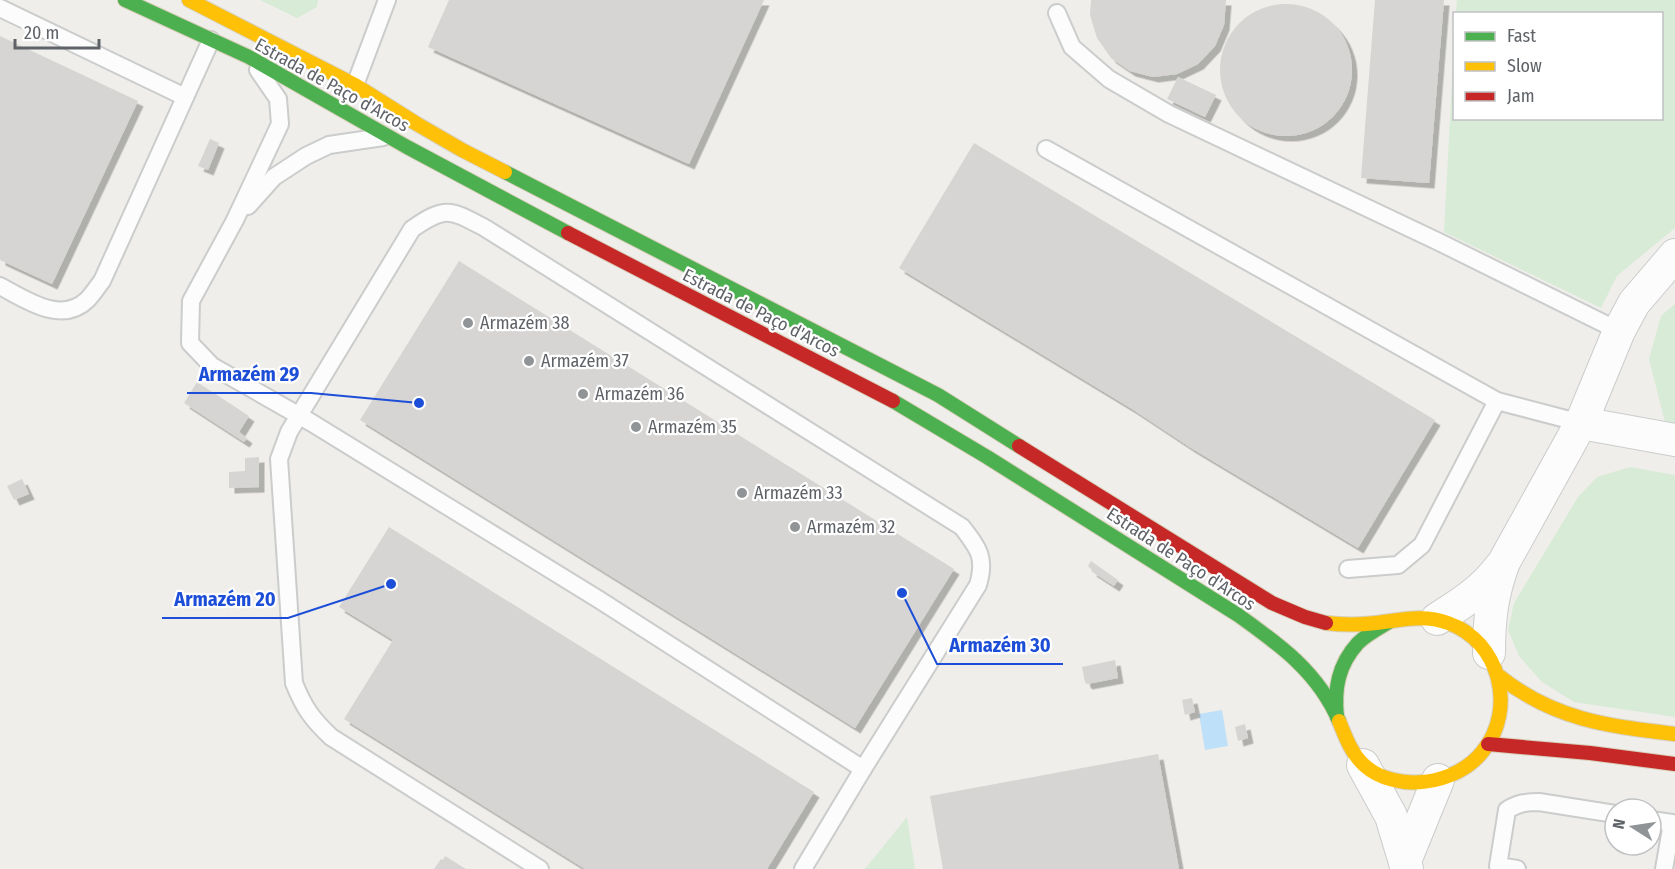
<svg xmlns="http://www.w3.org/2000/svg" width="1675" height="869" font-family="'Fira Sans Condensed',sans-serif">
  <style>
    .green { fill: #d8ebd6 }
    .water { fill: #bfe0f9 }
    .building { fill: #d6d5d3; filter: url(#shadow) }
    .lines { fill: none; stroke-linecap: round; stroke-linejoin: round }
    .lane-casing { stroke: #cbcccc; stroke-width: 20 }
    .street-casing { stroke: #cbcccc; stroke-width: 34 }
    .fast-casing { stroke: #d7ceb8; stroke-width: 16 }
    .slow-casing { stroke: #d7ceb8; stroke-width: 16 }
    .jam-casing { stroke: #d7ceb8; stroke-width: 16 }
    .lane { stroke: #fdfcfc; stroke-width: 16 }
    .street { stroke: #fdfcfc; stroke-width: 32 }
    .fast { stroke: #4caf50; stroke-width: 14 }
    .slow { stroke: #ffc107; stroke-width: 14 }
    .jam { stroke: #c62828; stroke-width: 14 }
    .poi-dot { fill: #919496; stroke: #fff; stroke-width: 2 }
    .labels { text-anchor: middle; stroke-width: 4.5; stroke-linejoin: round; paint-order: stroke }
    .street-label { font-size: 18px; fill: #5f6368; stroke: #fff }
    .poi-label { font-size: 18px; fill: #5f6368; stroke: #fff; text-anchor: start }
    .leader { fill: none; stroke: #1d4ed8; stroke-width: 2 }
    .callout-dot { fill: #1d4ed8; stroke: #fff; stroke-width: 2 }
    .callout-label { font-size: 20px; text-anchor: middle; font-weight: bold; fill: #1d4ed8; stroke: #fff; stroke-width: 4.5; stroke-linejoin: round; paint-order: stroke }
  </style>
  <defs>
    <filter id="shadow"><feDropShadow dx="5.5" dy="5.5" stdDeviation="0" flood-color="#0004"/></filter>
  </defs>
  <rect width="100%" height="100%" fill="#efeeea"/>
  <!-- green -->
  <g class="green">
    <polygon points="260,0 318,0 317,7 297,18"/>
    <polygon points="1457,0 1675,0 1675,228 1617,276 1601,308 1444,232 1454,42 1454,118 1662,118 1662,14 1456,13"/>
    <polygon points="1675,304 1675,426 1665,422 1649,359 1661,316"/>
    <polygon points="1630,467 1675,475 1675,717 1574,702 1542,682 1519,656 1508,630 1514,603 1578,497 1597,477"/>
    <polygon points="907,817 915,869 865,869"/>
  </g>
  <!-- water -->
  <polygon class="water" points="1222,710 1228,746 1205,750 1199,714"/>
  <!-- building -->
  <g class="building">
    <polygon points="449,0 764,0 689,164 428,47"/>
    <polygon points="1091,0 1226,0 1224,25 1215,46 1198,64 1177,74 1153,77 1130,71 1111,58 1097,38 1090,15"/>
    <polygon points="1375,0 1444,0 1429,183 1361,178"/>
    <circle cx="1286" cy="70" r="66"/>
    <polygon points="0,36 138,101 52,284 0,260"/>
    <polygon points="1178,77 1216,95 1205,117 1167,99"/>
    <polygon points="210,139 219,143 208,170 198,166"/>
    <polygon points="974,143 1435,420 1358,548 1191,448 1132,409 899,268"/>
    <polygon points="459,261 954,569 855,728 360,420"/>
    <polygon points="197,382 249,416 239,432 247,438 244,442 184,403"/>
    <polygon points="259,457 259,487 229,488 229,472 245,471 245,458"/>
    <polygon points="22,479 29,494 14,500 7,486"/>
    <polygon points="389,527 814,792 767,869 585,869 344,719 393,640 339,607"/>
    <polygon points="1091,561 1118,580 1114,586 1091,571 1092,570 1088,566"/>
    <polygon points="1115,660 1118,678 1087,684 1085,682 1082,667"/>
    <polygon points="1192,698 1195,712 1185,715 1182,700"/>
    <polygon points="1245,724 1248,738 1238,741 1235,727"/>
    <polygon points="1158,754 1179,869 943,869 930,796"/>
    <polygon points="445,856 466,869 434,869 441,859 443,860"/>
  </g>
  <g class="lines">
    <!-- lane casing -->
    <g class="lane-casing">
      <g id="lane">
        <polyline points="0,8 185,97"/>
        <polyline points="1057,13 1072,47 1109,79 1169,114 1439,242 1619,331"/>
        <polyline points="258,70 278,99 280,124 235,220 191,301 190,343 212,366 312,423 598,599 863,769"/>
        <polyline points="355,85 387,0"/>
        <polyline points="1046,149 1497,401 1581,423"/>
        <polyline points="248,206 274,177 306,156 329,145 383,137"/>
        <path d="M0,286C25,299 61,325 87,300C93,294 97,287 102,281L211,40"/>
        <polyline points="1348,569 1398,565 1422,545 1497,401"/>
        <polyline points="1651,820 1672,823 1664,869"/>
        <path d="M540,869L331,737C312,719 304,708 294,683L279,459L289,432L412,229C446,205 451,210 485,228L962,527C979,549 986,558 978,585L863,769L803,869"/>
        <path d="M1517,869L1498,866L1507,810C1518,803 1526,802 1539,802L1615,814"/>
      </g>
    </g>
    <!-- street casing -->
    <g class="street-casing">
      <g id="street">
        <polyline points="1581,423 1675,440"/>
        <path d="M1437,619C1461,604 1483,590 1500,567"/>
        <path d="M1489,653C1489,619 1492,594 1504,562L1581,423L1619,331L1634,303L1675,255"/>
        <polyline points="1363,765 1391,816 1407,869"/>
        <polyline points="1405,861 1438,780"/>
      </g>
    </g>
    <!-- fast casing -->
    <g class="fast-casing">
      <g id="fast">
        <polyline points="125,0 249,57 407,147 568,233"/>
        <polyline points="505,172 938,395 1019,446"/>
        <path d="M893,401L987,457L1238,615C1280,645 1318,672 1339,721"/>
        <path d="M1337,717C1334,689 1338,665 1358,643C1366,635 1379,628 1389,622"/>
      </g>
    </g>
    <!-- slow casing -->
    <g class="slow-casing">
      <g id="slow">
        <polyline points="189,0 355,85 417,124 462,150 505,172"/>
        <path d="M1326,623C1343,625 1360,625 1376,623C1401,620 1424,614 1448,623C1500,641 1517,709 1483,751C1457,785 1396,794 1364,765C1351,753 1345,736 1339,721"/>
        <path d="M1499,676C1554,720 1608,726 1675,734"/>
      </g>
    </g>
    <!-- jam casing -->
    <g class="jam-casing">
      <g id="jam">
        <polyline points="568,233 893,401"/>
        <polyline points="1019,446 1272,603 1305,617 1326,623"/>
        <polyline points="1488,744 1590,753 1675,764"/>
      </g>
    </g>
    <!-- lane -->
    <use href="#lane" class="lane"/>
    <!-- street -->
    <use href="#street" class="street"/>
    <!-- fast -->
    <use href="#fast" class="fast"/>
    <!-- slow -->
    <use href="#slow" class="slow"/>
    <!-- jam -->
    <use href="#jam" class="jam"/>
  </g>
  <!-- markers -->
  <g class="poi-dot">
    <circle cx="468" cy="323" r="6"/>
    <circle cx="529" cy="361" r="6"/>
    <circle cx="583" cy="394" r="6"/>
    <circle cx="636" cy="427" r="6"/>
    <circle cx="742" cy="493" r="6"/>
    <circle cx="795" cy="527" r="6"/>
  </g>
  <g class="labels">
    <!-- street labels -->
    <g class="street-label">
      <text transform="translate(332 85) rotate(29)" y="6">Estrada de Paço d'Arcos</text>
      <text transform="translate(761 313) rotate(27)" y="6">Estrada de Paço d'Arcos</text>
      <text transform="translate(1181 559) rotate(33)" y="6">Estrada de Paço d'Arcos</text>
    </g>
    <!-- poi labels -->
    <g class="poi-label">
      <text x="480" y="329">Armazém 38</text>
      <text x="541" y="367">Armazém 37</text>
      <text x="595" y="400">Armazém 36</text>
      <text x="648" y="433">Armazém 35</text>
      <text x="754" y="499">Armazém 33</text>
      <text x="807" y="533">Armazém 32</text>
    </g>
  </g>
  <!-- callouts -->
  <path class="leader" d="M419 403L311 393H187M391 584L288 618H162M902 593L937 664H1063"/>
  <g class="callout-dot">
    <circle cx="419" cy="403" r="6"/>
    <circle cx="391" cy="584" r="6"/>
    <circle cx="902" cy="593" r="6"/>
  </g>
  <g class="callout-label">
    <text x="249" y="381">Armazém 29</text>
    <text x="225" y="606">Armazém 20</text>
    <text x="1000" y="652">Armazém 30</text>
  </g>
  <!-- legend -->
  <rect x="1453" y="12" width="210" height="108" fill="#ffffff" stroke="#bfc1c3" stroke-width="1.5"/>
  <rect x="1465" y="32" width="30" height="9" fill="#4caf50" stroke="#bfc1c3" stroke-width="1.5"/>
  <text x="1507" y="42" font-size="18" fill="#5f6368">Fast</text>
  <rect x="1465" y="62" width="30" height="9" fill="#ffc107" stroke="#bfc1c3" stroke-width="1.5"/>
  <text x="1507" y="72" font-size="18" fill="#5f6368">Slow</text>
  <rect x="1465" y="92" width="30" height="9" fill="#c62828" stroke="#bfc1c3" stroke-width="1.5"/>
  <text x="1507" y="102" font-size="18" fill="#5f6368">Jam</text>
  <!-- north arrow -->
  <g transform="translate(1633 827) rotate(282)"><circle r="28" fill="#ffffff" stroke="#bfc1c3" stroke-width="1.5"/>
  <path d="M0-4.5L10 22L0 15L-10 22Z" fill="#919496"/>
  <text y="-9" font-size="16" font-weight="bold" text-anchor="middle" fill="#5f6368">N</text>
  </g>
  <!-- scale -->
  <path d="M15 39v9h84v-9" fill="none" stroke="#5f6368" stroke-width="3"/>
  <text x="24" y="39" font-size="18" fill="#5f6368" stroke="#ffffff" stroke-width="4.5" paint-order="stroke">20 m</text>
</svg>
